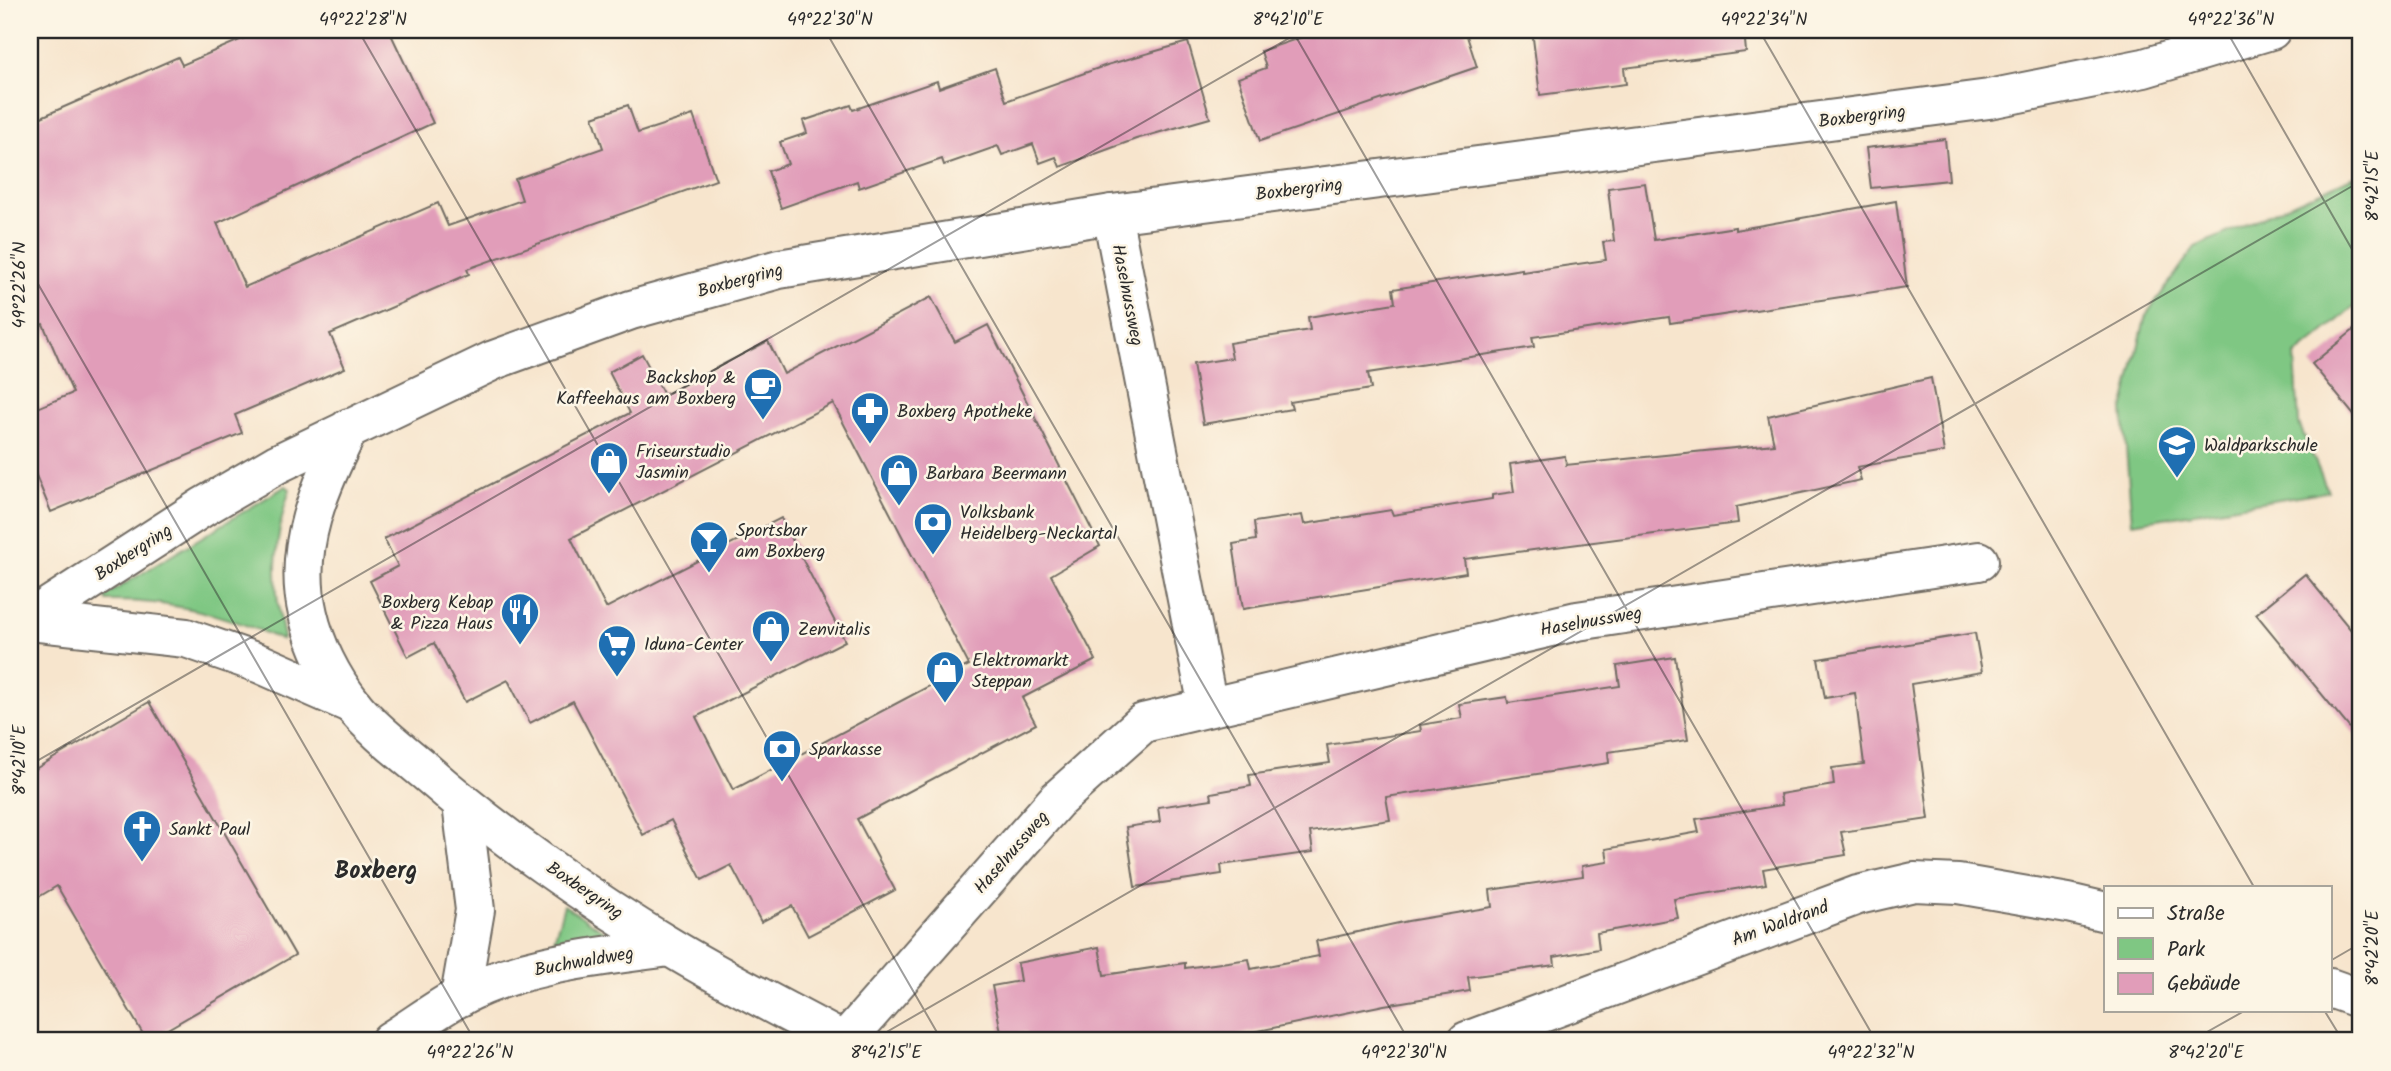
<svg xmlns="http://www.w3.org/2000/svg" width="2391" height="1071" font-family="Kalam,sans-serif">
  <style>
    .green { fill: #7fc783; stroke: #557957; stroke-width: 2 }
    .building { fill: #e19db9; fill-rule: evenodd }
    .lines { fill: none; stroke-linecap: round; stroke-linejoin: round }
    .street-casing { stroke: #726c64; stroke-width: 42 }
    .secondary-casing { stroke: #726c64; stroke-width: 42 }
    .street { stroke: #fff; stroke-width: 38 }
    .secondary { stroke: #fff; stroke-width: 38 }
    .ticks { fill: none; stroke: #2b2b2b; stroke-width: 2; stroke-opacity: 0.45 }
    .labels { text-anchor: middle; stroke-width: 5; stroke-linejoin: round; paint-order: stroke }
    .street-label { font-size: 18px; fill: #2b2b2b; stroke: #fcf5e5 }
    .poi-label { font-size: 18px; fill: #2b2b2b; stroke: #fcf5e5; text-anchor: start }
    .district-label { font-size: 24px; font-weight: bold; fill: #2b2b2b; stroke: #fcf5e5 }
    .neatline { fill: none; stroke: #2b2b2b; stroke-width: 2.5 }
    .ticks-label { font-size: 18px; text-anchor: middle; fill: #2b2b2b }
  </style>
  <rect width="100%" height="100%" fill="#fcf5e5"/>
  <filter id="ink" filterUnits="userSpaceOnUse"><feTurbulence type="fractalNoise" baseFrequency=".0143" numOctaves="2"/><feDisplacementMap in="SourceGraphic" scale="14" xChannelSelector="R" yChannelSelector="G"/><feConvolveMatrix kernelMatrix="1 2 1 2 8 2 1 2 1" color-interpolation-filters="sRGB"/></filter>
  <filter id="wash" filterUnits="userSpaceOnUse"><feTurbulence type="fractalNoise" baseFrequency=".00686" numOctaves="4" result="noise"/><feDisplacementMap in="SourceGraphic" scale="28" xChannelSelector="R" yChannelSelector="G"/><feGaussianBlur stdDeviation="1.57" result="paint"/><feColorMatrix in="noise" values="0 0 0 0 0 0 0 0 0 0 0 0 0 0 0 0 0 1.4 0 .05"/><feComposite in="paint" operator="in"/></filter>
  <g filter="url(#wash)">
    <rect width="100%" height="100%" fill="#f7e5cd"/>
    <!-- green -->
    <g class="green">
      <polygon points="2354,176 2361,187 2361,301 2295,356 2299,424 2328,491 2132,523 2123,410 2146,315 2195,247"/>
      <path d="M286,486L290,489C273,539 272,586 284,637L282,640C225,614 170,600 107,601L105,596Z"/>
      <polygon points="564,905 605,932 604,936 554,940"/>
    </g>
    <g id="blocks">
      <!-- building -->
      <g class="building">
        <polygon points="263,30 389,30 433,123 217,223 245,287 438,203 448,226 522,200 515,179 603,148 593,117 628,105 638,133 693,115 716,180 467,269 469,274 330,334 345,368 235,415 242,433 51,512 30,461 30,411 73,393 43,324 30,329 30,122 178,57 182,65"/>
        <polygon points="1323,30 1465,30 1477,67 1260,141 1238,78 1266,68 1261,51"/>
        <polygon points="1532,30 1744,30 1746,52 1624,68 1626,84 1540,95"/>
        <polygon points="1188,42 1210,118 1136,139 1060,167 1056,157 1040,163 1033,144 1002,155 998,146 944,165 942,159 859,188 857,181 781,208 768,171 788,164 780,142 807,133 803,121 851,105 853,110 937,81 939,88 995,68 1006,101 1107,65"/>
        <polygon points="1945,139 1949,180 1871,188 1866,148"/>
        <polygon points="1645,183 1654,240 1735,227 1735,230 1896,201 1907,287 1670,323 1669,317 1532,337 1534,347 1368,373 1371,389 1290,402 1292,409 1203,424 1193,364 1232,358 1229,343 1310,330 1308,317 1395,303 1393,289 1522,269 1522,272 1606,260 1603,242 1614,241 1608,188"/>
        <path d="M931,297L955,342L988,325L1100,546L1051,575L1096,660L1022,698L1036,724L857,819L895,890L808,936L792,906L761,922L731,865L702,880L671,820L643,835L573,701L530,723L508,680L465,702L434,643L408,657L370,581L398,566L384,539L630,413L609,372L642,354L664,395L768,341L784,374ZM833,403L969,665L733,790L696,717L845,641L781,518L606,608L571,538Z"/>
        <polygon points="2361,324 2361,424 2312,364"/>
        <polygon points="1931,378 1944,452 1857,467 1861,480 1736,507 1738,523 1464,559 1466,573 1243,609 1233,544 1256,540 1254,522 1302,515 1304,524 1391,510 1393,515 1492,499 1492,495 1514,492 1510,464 1565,456 1566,465 1774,444 1768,416"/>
        <polygon points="2305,574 2361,642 2361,742 2256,614"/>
        <polygon points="1975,633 1982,672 1911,684 1929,819 1841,832 1846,855 1763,869 1766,884 1674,899 1678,918 1597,933 1599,949 1554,957 1555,965 1468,977 1470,991 1384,1005 1234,1036 1188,1041 1028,1041 1026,1032 1002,1037 992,986 1020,981 1017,963 1099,947 1104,975 1185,963 1185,968 1249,959 1251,969 1319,956 1316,941 1408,921 1492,907 1490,890 1583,876 1582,866 1608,862 1606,849 1699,832 1696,819 1782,805 1780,794 1834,785 1832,768 1864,764 1855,693 1825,698 1818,659"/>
        <polygon points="1675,657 1688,740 1608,752 1609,763 1386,797 1390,820 1310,832 1313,852 1221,865 1222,874 1135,887 1126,827 1160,822 1158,807 1212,799 1211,793 1251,786 1249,775 1330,763 1327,745 1421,731 1420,725 1462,718 1459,704 1507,697 1508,703 1620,686 1617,666"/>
        <polygon points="149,702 295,955 147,1041 57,886 30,902 30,772"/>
      </g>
    </g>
  </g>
  <g filter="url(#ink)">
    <use href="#blocks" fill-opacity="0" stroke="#726c64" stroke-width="2"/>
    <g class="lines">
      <!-- street casing -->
      <g class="street-casing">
        <g id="street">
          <polyline points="1112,214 1208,707"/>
          <path d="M349,428C320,488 292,546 308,614C315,645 332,679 352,704C372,729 401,751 426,772C497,834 589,899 670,947C726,981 785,1010 842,1041"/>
          <polyline points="30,621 186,638 261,664 352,704"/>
          <polyline points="2330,988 2361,999"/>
          <polyline points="460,997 475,910 462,804"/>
          <path d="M390,1041C413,1027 435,1010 459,997C523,963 599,957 669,947"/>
          <polyline points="845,1041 1057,800 1143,723 1577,621 1979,561"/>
          <polyline points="1467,1041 1858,895 1914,882 1958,884 2068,903 2106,912"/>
        </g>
      </g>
      <!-- secondary casing -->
      <g class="secondary-casing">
        <polyline id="secondary" points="30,619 203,507 277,464 494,360 631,310 779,269 1112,214 1989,99 2144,68 2271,30"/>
      </g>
      <!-- street -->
      <use href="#street" class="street"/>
      <!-- secondary -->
      <use href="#secondary" class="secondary"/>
    </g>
  </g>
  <!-- ticks -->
  <path class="ticks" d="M358,30L942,1041M825,30L1409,1041M1292,30L1876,1041M1759,30L2254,887M2226,30L2361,265M30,270L475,1041M30,765L1303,30M2330,961L2361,943M2324,1010L2343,1041M871,1041L2361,181M2191,1041L2246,1010"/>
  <!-- icons -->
  <defs>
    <g id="cafe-pin" transform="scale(2.0125)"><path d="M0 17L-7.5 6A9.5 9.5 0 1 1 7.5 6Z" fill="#1f6fb2" stroke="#fcf5e5"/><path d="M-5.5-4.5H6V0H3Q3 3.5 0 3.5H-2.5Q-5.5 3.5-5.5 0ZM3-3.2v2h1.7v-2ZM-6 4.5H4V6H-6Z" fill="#fff"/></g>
    <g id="pharmacy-pin" transform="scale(2.0125)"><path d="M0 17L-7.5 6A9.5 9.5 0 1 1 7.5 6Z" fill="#1f6fb2" stroke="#fcf5e5"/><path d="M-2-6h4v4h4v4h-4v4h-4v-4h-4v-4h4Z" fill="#fff"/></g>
    <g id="school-pin" transform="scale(2.0125)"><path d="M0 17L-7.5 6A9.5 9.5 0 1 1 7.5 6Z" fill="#1f6fb2" stroke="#fcf5e5"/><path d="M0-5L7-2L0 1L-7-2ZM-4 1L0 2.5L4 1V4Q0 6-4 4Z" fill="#fff"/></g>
    <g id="shop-pin" transform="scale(2.0125)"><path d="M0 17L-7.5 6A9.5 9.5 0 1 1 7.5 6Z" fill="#1f6fb2" stroke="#fcf5e5"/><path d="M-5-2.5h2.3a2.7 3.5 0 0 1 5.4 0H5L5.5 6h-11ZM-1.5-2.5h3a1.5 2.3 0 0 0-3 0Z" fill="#fff"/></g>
    <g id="bank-pin" transform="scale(2.0125)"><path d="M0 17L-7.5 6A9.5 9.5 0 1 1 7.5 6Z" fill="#1f6fb2" stroke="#fcf5e5"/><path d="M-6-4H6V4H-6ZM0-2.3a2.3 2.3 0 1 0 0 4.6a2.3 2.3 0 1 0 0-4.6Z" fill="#fff"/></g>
    <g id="bar-pin" transform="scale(2.0125)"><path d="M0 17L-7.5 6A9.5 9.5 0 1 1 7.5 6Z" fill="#1f6fb2" stroke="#fcf5e5"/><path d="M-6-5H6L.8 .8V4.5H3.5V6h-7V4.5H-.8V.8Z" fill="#fff"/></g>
    <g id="restaurant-pin" transform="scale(2.0125)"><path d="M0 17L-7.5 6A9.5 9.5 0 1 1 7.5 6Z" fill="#1f6fb2" stroke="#fcf5e5"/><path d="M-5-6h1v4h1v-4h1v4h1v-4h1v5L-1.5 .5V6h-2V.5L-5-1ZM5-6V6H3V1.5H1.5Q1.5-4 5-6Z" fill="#fff"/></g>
    <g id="supermarket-pin" transform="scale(2.0125)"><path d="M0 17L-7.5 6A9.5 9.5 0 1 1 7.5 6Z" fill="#1f6fb2" stroke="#fcf5e5"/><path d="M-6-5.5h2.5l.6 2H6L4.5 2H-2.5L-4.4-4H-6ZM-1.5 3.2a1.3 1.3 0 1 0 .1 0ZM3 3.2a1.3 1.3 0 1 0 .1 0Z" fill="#fff"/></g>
    <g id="church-pin" transform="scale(2.0125)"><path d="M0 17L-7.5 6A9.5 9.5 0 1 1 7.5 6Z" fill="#1f6fb2" stroke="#fcf5e5"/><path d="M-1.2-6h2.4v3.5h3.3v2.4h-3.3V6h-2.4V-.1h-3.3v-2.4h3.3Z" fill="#fff"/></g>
  </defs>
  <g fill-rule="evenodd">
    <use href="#cafe-pin" x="763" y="387"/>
    <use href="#pharmacy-pin" x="870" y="411"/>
    <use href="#school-pin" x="2177" y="445"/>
    <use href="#shop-pin" x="609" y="461"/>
    <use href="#shop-pin" x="899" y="473"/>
    <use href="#bank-pin" x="933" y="522"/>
    <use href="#bar-pin" x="709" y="540"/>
    <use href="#restaurant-pin" x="520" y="612"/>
    <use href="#shop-pin" x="771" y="629"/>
    <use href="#supermarket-pin" x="617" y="644"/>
    <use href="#shop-pin" x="945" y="670"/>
    <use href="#bank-pin" x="782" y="749"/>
    <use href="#church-pin" x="142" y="829"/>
  </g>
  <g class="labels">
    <!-- street labels -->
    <g class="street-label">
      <text transform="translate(1862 116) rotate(-7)" y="6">Boxbergring</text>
      <text transform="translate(1299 189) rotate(-7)" y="6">Boxbergring</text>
      <text transform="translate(740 280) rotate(-15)" y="6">Boxbergring</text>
      <text transform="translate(1128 295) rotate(79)" y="6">Haselnussweg</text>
      <text transform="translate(133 552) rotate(-33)" y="6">Boxbergring</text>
      <text transform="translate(1591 621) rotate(-10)" y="6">Haselnussweg</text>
      <text transform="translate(1011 852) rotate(-49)" y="6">Haselnussweg</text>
      <text transform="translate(585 890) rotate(34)" y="6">Boxbergring</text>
      <text transform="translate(1780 923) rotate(-20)" y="6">Am Waldrand</text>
      <text transform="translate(584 961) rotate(-10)" y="6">Buchwaldweg</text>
    </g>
    <!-- poi labels -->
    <g class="poi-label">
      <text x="736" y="383" text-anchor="end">Backshop &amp;<tspan x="736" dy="21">Kaffeehaus am Boxberg</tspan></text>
      <text x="897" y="417">Boxberg Apotheke</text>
      <text x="2204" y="451">Waldparkschule</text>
      <text x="636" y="457">Friseurstudio<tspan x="636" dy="21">Jasmin</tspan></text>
      <text x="926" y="479">Barbara Beermann</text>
      <text x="960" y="518">Volksbank<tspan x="960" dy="21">Heidelberg-Neckartal</tspan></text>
      <text x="736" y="536">Sportsbar<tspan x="736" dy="21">am Boxberg</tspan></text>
      <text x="493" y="608" text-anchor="end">Boxberg Kebap<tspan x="493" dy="21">&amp; Pizza Haus</tspan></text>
      <text x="798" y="635">Zenvitalis</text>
      <text x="644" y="650">Iduna-Center</text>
      <text x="972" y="666">Elektromarkt<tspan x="972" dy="21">Steppan</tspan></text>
      <text x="809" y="755">Sparkasse</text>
      <text x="169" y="835">Sankt Paul</text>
    </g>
    <!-- district labels -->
    <g class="district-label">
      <text x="376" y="878">Boxberg</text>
    </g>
  </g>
  <!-- margin -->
  <rect width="2391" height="1071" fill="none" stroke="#fcf5e5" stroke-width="77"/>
  <!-- legend -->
  <rect x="2104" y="886" width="228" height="126" fill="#fcf5e5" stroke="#a8a49b" stroke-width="2"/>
  <rect x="2118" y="908" width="35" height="10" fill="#ffffff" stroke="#a8a49b" stroke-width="2"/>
  <text x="2167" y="920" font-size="21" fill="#2b2b2b">Straße</text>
  <rect x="2118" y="938" width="35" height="21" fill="#7fc783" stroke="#a8a49b" stroke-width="2"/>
  <text x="2167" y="956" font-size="21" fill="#2b2b2b">Park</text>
  <rect x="2118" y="973" width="35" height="21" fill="#e19db9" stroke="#a8a49b" stroke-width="2"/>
  <text x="2167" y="990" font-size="21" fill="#2b2b2b">Gebäude</text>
  <rect x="38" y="38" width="2314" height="994" class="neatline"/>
  <g class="ticks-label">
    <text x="363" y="25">49°22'28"N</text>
    <text x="830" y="25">49°22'30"N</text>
    <text x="1288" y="25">8°42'10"E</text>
    <text x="1764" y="25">49°22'34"N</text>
    <text x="2231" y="25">49°22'36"N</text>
    <text transform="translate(2372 186) rotate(-90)" y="6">8°42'15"E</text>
    <text transform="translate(19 285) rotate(-90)" y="6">49°22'26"N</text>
    <text transform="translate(19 760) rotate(-90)" y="6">8°42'10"E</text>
    <text transform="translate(2372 948) rotate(-90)" y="6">8°42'20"E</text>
    <text x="470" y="1058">49°22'26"N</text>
    <text x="886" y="1058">8°42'15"E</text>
    <text x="1404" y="1058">49°22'30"N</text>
    <text x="1871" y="1058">49°22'32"N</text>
    <text x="2206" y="1058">8°42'20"E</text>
  </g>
</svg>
